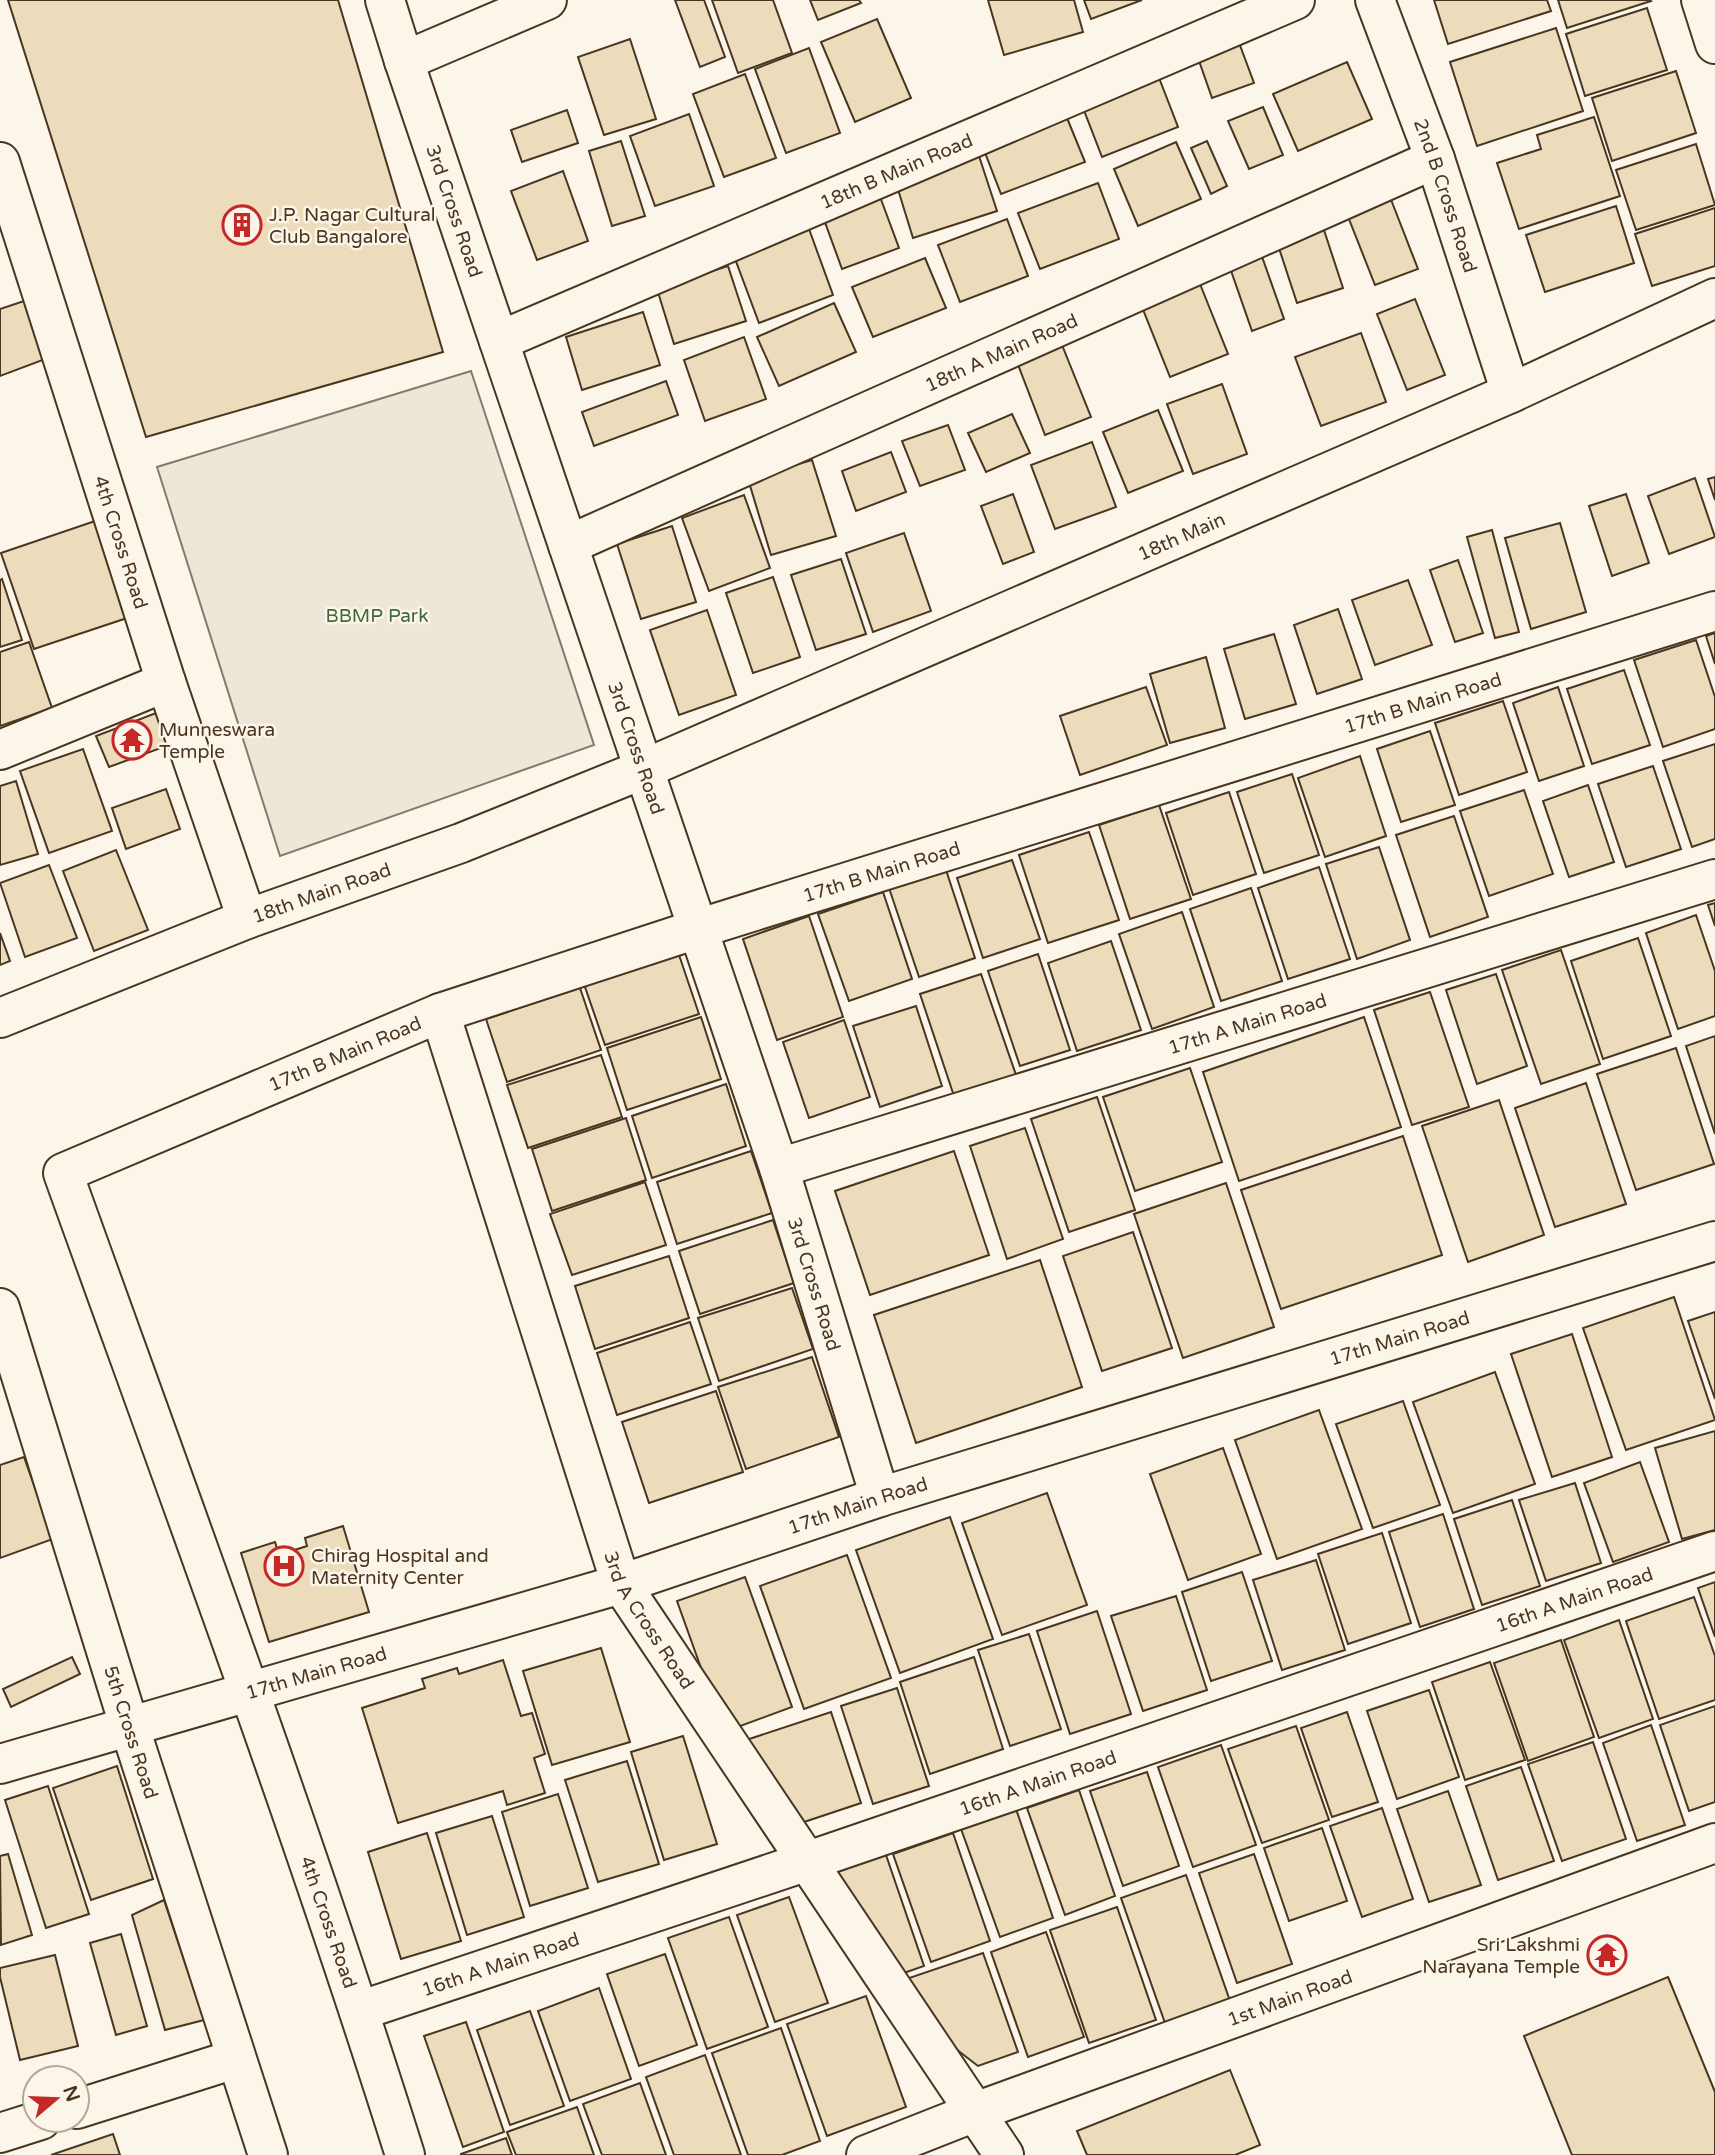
<svg xmlns="http://www.w3.org/2000/svg" width="1715" height="2155" font-family="'Varela Round',sans-serif">
  <style>
    .green { fill: #ede6d9; stroke: #887966; stroke-width: 2 }
    .building { fill: #ecdcbc; stroke: #4a3520; stroke-width: 2 }
    .lines { fill: none; stroke-linecap: round; stroke-linejoin: round }
    .minor-casing { stroke: #4a3520; stroke-width: 42 }
    .minor { stroke: #fbf6e9; stroke-width: 38 }
    .labels { text-anchor: middle; stroke-width: 5; stroke-linejoin: round; paint-order: stroke }
    .street-label { font-size: 19px; fill: #4a3520; stroke: #fbf6e9 }
    .poi-label { font-size: 19px; fill: #4a3520; stroke: #fbf6e9; text-anchor: start }
    .park-label { font-size: 19px; fill: #436837; stroke: #fbf6e9 }
  </style>
  <rect width="100%" height="100%" fill="#fbf6e9"/>
  <!-- green -->
  <polygon class="green" points="471,371 594,745 280,856 157,467"/>
  <!-- building -->
  <g class="building">
    <polygon points="8,0 338,0 443,352 146,437"/>
    <polygon points="675,0 704,0 725,57 700,67"/>
    <polygon points="712,0 773,0 792,53 738,73"/>
    <polygon points="810,0 859,0 861,3 818,20"/>
    <polygon points="988,0 1074,0 1083,32 1004,55"/>
    <polygon points="1084,0 1142,0 1091,19"/>
    <polygon points="1434,0 1547,0 1551,11 1448,44"/>
    <polygon points="1558,0 1650,0 1651,1 1567,28"/>
    <polygon points="1647,8 1667,70 1585,96 1566,34"/>
    <polygon points="877,19 911,98 855,122 821,42"/>
    <polygon points="1556,28 1583,111 1477,146 1450,62"/>
    <polygon points="630,39 656,119 604,135 578,57"/>
    <polygon points="1238,40 1254,83 1212,98 1197,55"/>
    <polygon points="809,48 840,133 786,153 755,69"/>
    <polygon points="1347,62 1372,119 1298,151 1273,94"/>
    <polygon points="1156,70 1178,127 1102,157 1080,100"/>
    <polygon points="1676,71 1696,133 1612,161 1592,98"/>
    <polygon points="745,74 776,158 724,177 693,94"/>
    <polygon points="1263,107 1283,155 1249,169 1228,121"/>
    <polygon points="567,110 578,143 522,162 511,130"/>
    <polygon points="689,114 714,186 655,206 630,136"/>
    <polygon points="1594,117 1620,196 1519,229 1497,163 1541,149 1537,135"/>
    <polygon points="1067,118 1085,162 1001,194 984,150"/>
    <polygon points="621,141 645,216 612,226 589,151"/>
    <polygon points="1207,141 1227,186 1211,194 1191,148"/>
    <polygon points="1176,142 1201,199 1138,226 1114,169"/>
    <polygon points="1696,144 1715,205 1636,230 1616,170"/>
    <polygon points="979,156 997,211 913,238 896,183"/>
    <polygon points="563,171 588,241 537,260 511,191"/>
    <polygon points="1098,183 1119,239 1040,269 1018,213"/>
    <polygon points="879,194 899,248 842,269 822,214"/>
    <polygon points="1390,197 1418,269 1375,285 1347,214"/>
    <polygon points="1616,206 1634,263 1545,292 1526,235"/>
    <polygon points="1715,208 1715,266 1652,286 1635,234"/>
    <polygon points="1007,219 1028,276 960,302 938,245"/>
    <polygon points="1322,224 1343,288 1297,303 1276,239"/>
    <polygon points="809,229 833,295 759,323 734,256"/>
    <polygon points="1260,251 1284,319 1252,331 1228,262"/>
    <polygon points="925,258 946,308 873,337 852,287"/>
    <polygon points="728,266 746,321 674,344 657,289"/>
    <polygon points="1196,274 1228,354 1170,377 1138,297"/>
    <polygon points="1415,299 1445,375 1407,390 1377,314"/>
    <polygon points="27,300 48,358 0,376 0,309"/>
    <polygon points="834,303 856,352 779,386 757,337"/>
    <polygon points="643,312 660,365 582,390 566,337"/>
    <polygon points="1361,333 1386,402 1321,426 1295,357"/>
    <polygon points="744,337 766,399 705,421 684,360"/>
    <polygon points="1062,345 1091,417 1045,435 1017,362"/>
    <polygon points="666,381 678,415 594,446 582,412"/>
    <polygon points="1222,384 1247,454 1193,474 1167,404"/>
    <polygon points="1158,410 1183,471 1128,493 1103,432"/>
    <polygon points="1012,414 1030,453 986,472 968,433"/>
    <polygon points="948,425 965,470 920,486 902,441"/>
    <polygon points="1092,442 1116,507 1055,529 1031,465"/>
    <polygon points="891,452 906,492 856,511 842,471"/>
    <polygon points="812,460 836,536 771,555 748,479"/>
    <polygon points="1715,477 1715,500 1708,479"/>
    <polygon points="1695,478 1715,537 1669,554 1648,496"/>
    <polygon points="1013,494 1034,552 1003,564 981,506"/>
    <polygon points="1626,494 1649,563 1612,576 1589,506"/>
    <polygon points="744,495 770,568 709,591 682,518"/>
    <polygon points="95,521 127,618 34,649 1,553"/>
    <polygon points="1560,523 1586,612 1531,629 1505,538"/>
    <polygon points="672,526 696,602 641,619 617,544"/>
    <polygon points="1492,530 1519,632 1495,638 1467,537"/>
    <polygon points="904,533 931,611 873,632 846,553"/>
    <polygon points="841,559 866,634 816,650 791,575"/>
    <polygon points="1458,560 1483,633 1455,642 1430,570"/>
    <polygon points="773,577 800,657 753,673 726,593"/>
    <polygon points="2,579 22,640 0,647 0,580"/>
    <polygon points="1408,580 1432,645 1375,665 1352,600"/>
    <polygon points="1338,609 1362,679 1317,694 1294,625"/>
    <polygon points="707,610 736,695 679,715 650,630"/>
    <polygon points="1715,633 1715,664 1706,636"/>
    <polygon points="1274,634 1296,704 1245,719 1224,649"/>
    <polygon points="1696,640 1715,697 1715,729 1663,747 1634,660"/>
    <polygon points="29,642 52,708 0,726 0,652"/>
    <polygon points="1206,657 1225,728 1170,743 1150,674"/>
    <polygon points="1624,670 1650,745 1592,764 1567,689"/>
    <polygon points="1146,687 1167,745 1080,775 1060,716"/>
    <polygon points="1558,687 1584,766 1539,781 1513,703"/>
    <polygon points="1503,701 1527,772 1459,795 1435,723"/>
    <polygon points="156,713 169,745 109,767 96,736"/>
    <polygon points="1430,731 1455,805 1401,822 1377,749"/>
    <polygon points="1715,744 1715,839 1692,847 1663,761"/>
    <polygon points="83,749 112,831 49,853 20,771"/>
    <polygon points="1360,756 1386,836 1325,857 1298,778"/>
    <polygon points="1653,766 1681,849 1626,867 1598,784"/>
    <polygon points="1292,774 1319,855 1264,873 1237,792"/>
    <polygon points="16,781 38,854 0,865 0,786"/>
    <polygon points="1588,785 1614,862 1569,877 1543,801"/>
    <polygon points="166,789 180,829 126,849 112,808"/>
    <polygon points="1524,790 1553,874 1489,896 1460,811"/>
    <polygon points="1229,792 1256,874 1193,895 1166,813"/>
    <polygon points="1159,805 1191,899 1130,919 1099,825"/>
    <polygon points="1454,816 1488,917 1430,937 1396,835"/>
    <polygon points="1089,832 1119,920 1048,943 1019,855"/>
    <polygon points="1379,847 1410,940 1357,959 1326,864"/>
    <polygon points="116,850 148,930 94,951 63,871"/>
    <polygon points="1012,860 1040,939 983,958 957,878"/>
    <polygon points="49,865 77,938 25,957 0,883"/>
    <polygon points="1319,867 1350,959 1288,979 1258,888"/>
    <polygon points="946,870 975,958 919,977 889,888"/>
    <polygon points="1251,888 1282,981 1221,1001 1190,909"/>
    <polygon points="883,892 912,979 849,1001 818,914"/>
    <polygon points="1715,903 1715,926 1708,905"/>
    <polygon points="1182,912 1214,1007 1152,1029 1119,934"/>
    <polygon points="1696,915 1715,971 1715,1016 1678,1029 1646,933"/>
    <polygon points="809,916 843,1017 777,1040 743,939"/>
    <polygon points="0,933 10,961 0,965"/>
    <polygon points="1638,938 1671,1036 1603,1059 1571,961"/>
    <polygon points="1111,941 1141,1030 1077,1051 1048,963"/>
    <polygon points="1561,950 1600,1064 1541,1084 1502,970"/>
    <polygon points="678,952 699,1014 605,1045 584,984"/>
    <polygon points="1038,954 1070,1050 1020,1066 988,971"/>
    <polygon points="981,974 1016,1075 954,1096 920,994"/>
    <polygon points="1496,974 1527,1066 1477,1084 1446,990"/>
    <polygon points="580,988 601,1050 507,1082 486,1019"/>
    <polygon points="1430,992 1469,1107 1412,1125 1374,1010"/>
    <polygon points="916,1006 942,1086 880,1107 853,1026"/>
    <polygon points="701,1017 721,1079 627,1110 607,1048"/>
    <polygon points="1364,1017 1401,1127 1239,1181 1203,1072"/>
    <polygon points="844,1020 870,1097 809,1118 783,1042"/>
    <polygon points="1715,1036 1715,1134 1686,1046"/>
    <polygon points="1676,1048 1714,1164 1636,1190 1597,1074"/>
    <polygon points="601,1055 622,1117 528,1148 507,1085"/>
    <polygon points="1190,1068 1222,1162 1135,1191 1103,1097"/>
    <polygon points="1586,1083 1626,1204 1555,1227 1515,1108"/>
    <polygon points="726,1084 746,1146 652,1178 632,1116"/>
    <polygon points="1097,1097 1135,1210 1069,1232 1031,1119"/>
    <polygon points="1499,1100 1544,1235 1468,1262 1422,1126"/>
    <polygon points="626,1118 646,1180 552,1211 532,1149"/>
    <polygon points="1025,1128 1063,1239 1007,1259 970,1146"/>
    <polygon points="1403,1136 1442,1255 1281,1309 1241,1190"/>
    <polygon points="751,1151 772,1213 677,1244 657,1182"/>
    <polygon points="954,1151 989,1255 870,1295 835,1191"/>
    <polygon points="645,1182 666,1245 572,1275 550,1214"/>
    <polygon points="1226,1183 1274,1327 1183,1358 1134,1214"/>
    <polygon points="773,1220 794,1283 700,1314 679,1251"/>
    <polygon points="1133,1232 1172,1348 1102,1371 1063,1256"/>
    <polygon points="669,1256 689,1318 595,1349 575,1286"/>
    <polygon points="1040,1260 1082,1387 916,1443 874,1315"/>
    <polygon points="792,1288 813,1349 719,1381 698,1318"/>
    <polygon points="1674,1297 1715,1420 1626,1450 1583,1328"/>
    <polygon points="1715,1312 1715,1399 1688,1321"/>
    <polygon points="690,1322 711,1384 617,1415 597,1353"/>
    <polygon points="1572,1334 1612,1457 1552,1477 1511,1354"/>
    <polygon points="812,1357 839,1437 746,1469 718,1387"/>
    <polygon points="1495,1372 1535,1484 1453,1513 1413,1402"/>
    <polygon points="716,1391 743,1472 649,1503 622,1422"/>
    <polygon points="1403,1401 1440,1505 1373,1528 1336,1424"/>
    <polygon points="1319,1410 1362,1529 1277,1559 1235,1440"/>
    <polygon points="1715,1431 1715,1530 1682,1539 1655,1448"/>
    <polygon points="1223,1448 1261,1554 1188,1580 1150,1474"/>
    <polygon points="24,1457 53,1539 0,1558 0,1465"/>
    <polygon points="1640,1462 1669,1542 1613,1562 1584,1483"/>
    <polygon points="1575,1483 1601,1563 1546,1581 1519,1500"/>
    <polygon points="1047,1493 1087,1605 1002,1635 962,1523"/>
    <polygon points="1512,1500 1540,1586 1482,1605 1454,1519"/>
    <polygon points="1443,1514 1474,1609 1420,1627 1389,1532"/>
    <polygon points="950,1517 993,1639 900,1673 856,1550"/>
    <polygon points="343,1526 369,1612 269,1642 241,1553 275,1542 279,1555 307,1546 305,1538"/>
    <polygon points="1382,1533 1411,1623 1348,1644 1318,1554"/>
    <polygon points="847,1555 891,1678 804,1709 760,1586"/>
    <polygon points="1316,1560 1345,1650 1282,1670 1253,1580"/>
    <polygon points="1242,1572 1272,1661 1211,1681 1182,1592"/>
    <polygon points="745,1577 792,1707 724,1732 677,1601"/>
    <polygon points="1715,1582 1715,1637 1698,1588"/>
    <polygon points="1176,1596 1207,1690 1143,1711 1111,1616"/>
    <polygon points="1694,1597 1715,1656 1715,1700 1659,1719 1626,1621"/>
    <polygon points="1097,1611 1131,1714 1070,1734 1037,1631"/>
    <polygon points="1619,1620 1653,1719 1599,1738 1564,1640"/>
    <polygon points="1029,1634 1061,1729 1010,1746 978,1650"/>
    <polygon points="1561,1640 1594,1737 1528,1761 1494,1663"/>
    <polygon points="601,1648 630,1742 552,1765 523,1671"/>
    <polygon points="72,1657 80,1674 11,1707 3,1689"/>
    <polygon points="974,1657 1003,1749 930,1774 900,1682"/>
    <polygon points="503,1660 521,1716 532,1713 545,1754 534,1758 545,1793 507,1805 503,1791 398,1823 362,1708 425,1688 422,1679 457,1668 459,1674"/>
    <polygon points="1490,1662 1525,1760 1465,1780 1432,1682"/>
    <polygon points="897,1688 929,1786 873,1804 841,1706"/>
    <polygon points="1429,1690 1459,1777 1397,1799 1367,1711"/>
    <polygon points="1715,1706 1715,1802 1689,1811 1660,1725"/>
    <polygon points="831,1712 861,1803 798,1824 737,1743"/>
    <polygon points="1347,1712 1378,1802 1332,1817 1301,1728"/>
    <polygon points="1651,1725 1685,1825 1637,1841 1603,1743"/>
    <polygon points="1296,1726 1329,1820 1262,1843 1228,1749"/>
    <polygon points="683,1736 717,1844 664,1860 631,1752"/>
    <polygon points="1593,1742 1626,1839 1562,1861 1528,1764"/>
    <polygon points="1221,1745 1256,1845 1193,1867 1158,1767"/>
    <polygon points="627,1761 659,1864 598,1882 565,1780"/>
    <polygon points="117,1766 153,1879 91,1900 53,1788"/>
    <polygon points="1521,1767 1554,1861 1498,1880 1466,1786"/>
    <polygon points="1147,1772 1179,1866 1123,1886 1090,1791"/>
    <polygon points="48,1786 89,1914 46,1928 5,1800"/>
    <polygon points="1079,1790 1115,1896 1065,1915 1027,1808"/>
    <polygon points="1448,1791 1481,1885 1429,1902 1397,1809"/>
    <polygon points="558,1794 588,1888 530,1906 502,1812"/>
    <polygon points="1015,1806 1053,1918 1000,1937 960,1826"/>
    <polygon points="1382,1808 1413,1899 1362,1917 1330,1826"/>
    <polygon points="492,1816 524,1917 467,1935 436,1833"/>
    <polygon points="1322,1828 1347,1901 1289,1921 1264,1848"/>
    <polygon points="427,1833 461,1941 401,1959 368,1852"/>
    <polygon points="953,1833 990,1941 931,1962 893,1854"/>
    <polygon points="8,1854 32,1935 1,1945 0,1856"/>
    <polygon points="1254,1854 1292,1964 1237,1983 1199,1873"/>
    <polygon points="886,1855 924,1966 901,1974 831,1874"/>
    <polygon points="1186,1875 1230,2001 1165,2023 1121,1898"/>
    <polygon points="789,1897 828,2003 775,2022 737,1915"/>
    <polygon points="164,1900 204,2020 165,2030 132,1915"/>
    <polygon points="1117,1907 1156,2020 1089,2043 1050,1930"/>
    <polygon points="729,1917 768,2027 707,2049 668,1938"/>
    <polygon points="1046,1932 1084,2037 1028,2057 991,1952"/>
    <polygon points="121,1934 147,2026 116,2035 90,1943"/>
    <polygon points="983,1953 1018,2052 978,2066 926,2026 909,1978"/>
    <polygon points="665,1954 697,2045 639,2066 607,1974"/>
    <polygon points="55,1955 78,2046 20,2060 0,1977 0,1968"/>
    <polygon points="1668,1977 1715,2092 1715,2155 1572,2155 1524,2036"/>
    <polygon points="599,1988 631,2079 570,2101 538,2011"/>
    <polygon points="866,1996 906,2107 827,2136 787,2024"/>
    <polygon points="530,2011 564,2106 510,2125 477,2030"/>
    <polygon points="466,2022 504,2132 463,2147 424,2036"/>
    <polygon points="781,2028 820,2141 782,2155 748,2155 712,2053"/>
    <polygon points="705,2055 741,2155 674,2155 646,2077"/>
    <polygon points="1230,2070 1260,2145 1235,2155 1087,2155 1077,2131"/>
    <polygon points="640,2083 666,2155 602,2155 583,2104"/>
    <polygon points="577,2107 594,2155 516,2155 507,2132"/>
    <polygon points="113,2134 120,2155 51,2155"/>
    <polygon points="506,2138 512,2155 461,2155 461,2154"/>
  </g>
  <g class="lines">
    <!-- minor casing -->
    <g class="minor-casing">
      <g id="minor">
        <path id="s1" d="M385,0L404,61L779,1168L880,1497"/>
        <path id="s2" d="M1375,0L1435,159L1511,393"/>
        <polyline points="1701,0 1715,44"/>
        <polyline points="404,61 547,0"/>
        <path id="s3" d="M0,162L166,682L247,919"/>
        <path id="s4" d="M499,341L1295,0"/>
        <path id="s5" d="M568,545L1435,159"/>
        <polyline points="0,750 166,682"/>
        <path id="s6" d="M440,1013L621,1584L1004,2155"/>
        <path id="s7" d="M0,1018L247,919L461,843L644,769L1511,393L1715,298"/>
        <path id="s8" d="M779,1168L1715,879"/>
        <path id="s9" d="M0,1308L129,1725L268,2155"/>
        <path id="s10" d="M0,1764L621,1584L880,1497L1715,1241"/>
        <path id="s11" d="M359,2011L808,1861L1715,1551"/>
        <polyline points="77,2109 235,2059"/>
        <polyline points="0,2133 41,2120"/>
        <path id="s12" d="M405,2155C301,1824 180,1499 63,1173L440,1013L697,929L1715,611"/>
        <path id="s13" d="M866,2155L975,2112L1715,1843"/>
      </g>
    </g>
    <!-- minor -->
    <use href="#minor" class="minor"/>
  </g>
  <!-- icons -->
  <defs>
    <g id="building-ring" transform="scale(2.0125)"><circle r="9.5" fill="#fbf6e9" stroke="#c62828" stroke-width="1.5"/><path d="M-4-6H4V6H1V3H-1V6H-4ZM-2.5-4.3h1.7v1.8h-1.7ZM.8-4.3h1.7v1.8H.8ZM-2.5-1h1.7V.8h-1.7ZM.8-1h1.7V.8H.8Z" fill="#c62828"/></g>
    <g id="temple-ring" transform="scale(2.0125)"><circle r="9.5" fill="#fbf6e9" stroke="#c62828" stroke-width="1.5"/><path d="M0-6L5-2H3V0L6.5 2.5H4V6H1.5V3h-3V6H-4V2.5H-6.5L-3 0V-2H-5Z" fill="#c62828"/></g>
    <g id="hospital-ring" transform="scale(2.0125)"><circle r="9.5" fill="#fbf6e9" stroke="#c62828" stroke-width="1.5"/><path d="M-5-5h3v3.5h4V-5h3V5h-3V1.5h-4V5h-3Z" fill="#c62828"/></g>
  </defs>
  <g fill-rule="evenodd">
    <use href="#building-ring" x="242" y="225"/>
    <use href="#temple-ring" x="132" y="740"/>
    <use href="#hospital-ring" x="284" y="1566"/>
    <use href="#temple-ring" x="1607" y="1955"/>
  </g>
  <g class="labels">
    <!-- street labels -->
    <g class="street-label">
      <text dy="7" stroke="none"><textPath href="#s4" startOffset="432">18th B Main Road</textPath></text>
      <text dy="7" stroke="none"><textPath href="#s2" startOffset="208">2nd B Cross Road</textPath></text>
      <text dy="7" stroke="none"><textPath href="#s1" startOffset="222">3rd Cross Road</textPath></text>
      <text dy="7" stroke="none"><textPath href="#s5" startOffset="474">18th A Main Road</textPath></text>
      <text dy="7" stroke="none"><textPath href="#s7" startOffset="1276">18th Main</textPath></text>
      <text dy="7" stroke="none"><textPath href="#s3" startOffset="399">4th Cross Road</textPath></text>
      <text dy="7" stroke="none"><textPath href="#s12" startOffset="2480">17th B Main Road</textPath></text>
      <text dy="7" stroke="none"><textPath href="#s1" startOffset="789">3rd Cross Road</textPath></text>
      <text dy="7" stroke="none"><textPath href="#s12" startOffset="1913">17th B Main Road</textPath></text>
      <text dy="7" stroke="none"><textPath href="#s7" startOffset="345">18th Main Road</textPath></text>
      <text dy="7" stroke="none"><textPath href="#s8" startOffset="490">17th A Main Road</textPath></text>
      <text dy="7" stroke="none"><textPath href="#s12" startOffset="1346">17th B Main Road</textPath></text>
      <text dy="7" stroke="none"><textPath href="#s1" startOffset="1354">3rd Cross Road</textPath></text>
      <text dy="7" stroke="none"><textPath href="#s10" startOffset="1463">17th Main Road</textPath></text>
      <text dy="7" stroke="none"><textPath href="#s10" startOffset="896">17th Main Road</textPath></text>
      <text dy="7" stroke="none"><textPath href="#s11" startOffset="1283">16th A Main Road</textPath></text>
      <text dy="7" stroke="none"><textPath href="#s6" startOffset="644">3rd A Cross Road</textPath></text>
      <text dy="7" stroke="none"><textPath href="#s10" startOffset="329">17th Main Road</textPath></text>
      <text dy="7" stroke="none"><textPath href="#s9" startOffset="444">5th Cross Road</textPath></text>
      <text dy="7" stroke="none"><textPath href="#s11" startOffset="716">16th A Main Road</textPath></text>
      <text transform="translate(329 1922) rotate(71)" y="7">4th Cross Road</text>
      <text dy="7" stroke="none"><textPath href="#s11" startOffset="149">16th A Main Road</textPath></text>
      <text dy="7" stroke="none"><textPath href="#s13" startOffset="452">1st Main Road</textPath></text>
    </g>
    <!-- poi labels -->
    <g class="poi-label">
      <text x="269" y="221">J.P. Nagar Cultural<tspan x="269" dy="22">Club Bangalore</tspan></text>
      <text x="159" y="736">Munneswara<tspan x="159" dy="22">Temple</tspan></text>
      <text x="311" y="1562">Chirag Hospital and<tspan x="311" dy="22">Maternity Center</tspan></text>
      <text x="1580" y="1951" text-anchor="end">Sri Lakshmi<tspan x="1580" dy="22">Narayana Temple</tspan></text>
    </g>
    <!-- park labels -->
    <g class="park-label">
      <text x="377" y="622">BBMP Park</text>
    </g>
  </g>
  <!-- north arrow -->
  <g transform="translate(56 2099) rotate(71)"><circle r="33" fill="#fbf6e9" stroke="#b4a999" stroke-width="2"/>
  <path d="M0-5L12 26L0 18L-12 26Z" fill="#c62828"/>
  <text y="-10" font-size="19" font-weight="bold" text-anchor="middle" fill="#4a3520">N</text>
  </g>
</svg>
